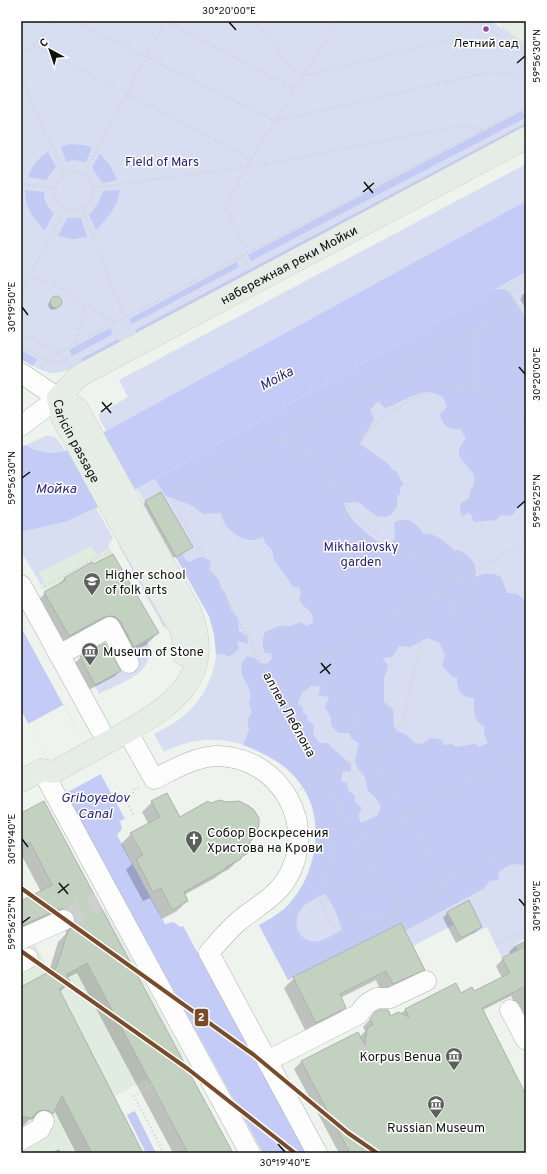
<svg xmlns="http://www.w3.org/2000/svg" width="547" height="1174" font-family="Overpass,sans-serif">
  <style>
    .built { fill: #e1ece0 }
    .green { fill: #d7def2 }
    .forest { fill: #c3caf4; fill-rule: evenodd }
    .water { fill: #c4cbf7 }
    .pier { fill: #eef3ee }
    .shadow { fill: #0003 }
    .building { fill: #c3d1c1; stroke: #aeb2ad }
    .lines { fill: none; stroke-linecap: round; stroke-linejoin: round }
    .minor-tunnel { stroke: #cdd1cd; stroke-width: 20; stroke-dasharray: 20 10; stroke-linecap: butt }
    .minor-casing { stroke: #aeb2ae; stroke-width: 21 }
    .major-casing { stroke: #cdd0cd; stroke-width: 23 }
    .path { stroke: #d0d2d0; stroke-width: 2.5; stroke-dasharray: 1 3; stroke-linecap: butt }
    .minor { stroke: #fcfdfc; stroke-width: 20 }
    .major { stroke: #e6ede6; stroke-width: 22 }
    .metro-1-casing { stroke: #fff; stroke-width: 7 }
    .metro-1 { stroke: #7a4b2a; stroke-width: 4 }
    .ticks { fill: none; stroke: #0f120f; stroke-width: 1.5 }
    .bus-dot { fill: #8e44ad; stroke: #fff; stroke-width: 1.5 }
    .labels { text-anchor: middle; stroke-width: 3; stroke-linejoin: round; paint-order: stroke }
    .bus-label { font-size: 12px; fill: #0f120f; stroke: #fff }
    .park-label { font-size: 13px; fill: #261c77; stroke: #fff }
    .street-label { font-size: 13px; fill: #0f120f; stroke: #fff }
    .poi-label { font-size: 13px; fill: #0f120f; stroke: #fff; text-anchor: start }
    .water-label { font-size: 14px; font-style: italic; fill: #2e2983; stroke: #fff }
    .line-badge { stroke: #fff; stroke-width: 1.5 }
    .badge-label { font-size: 11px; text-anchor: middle; font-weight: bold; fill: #fff }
    .neatline { fill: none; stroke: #0f120f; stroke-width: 1.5 }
    .ticks-label { font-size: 10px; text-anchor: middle; fill: #0f120f }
  </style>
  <rect width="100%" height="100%" fill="#eef3ee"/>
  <!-- built -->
  <g class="built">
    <polygon points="91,545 97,555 110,548 159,633 129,650 110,617 71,639 41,585 44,583 39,573"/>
    <polygon points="105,909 184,1058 103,1103 129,1153 21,1153 21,951 35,944 50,972 56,968 69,929"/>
  </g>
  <!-- green -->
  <g class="green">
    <path d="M21,21H491L526,45V128L83,363C51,379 51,375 21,359Z"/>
    <polygon points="526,164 526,201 106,431 99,418 99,414 128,397 119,380"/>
    <path d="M526,272V938L515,944L518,950L502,958L487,927L472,934L465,919L413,946L401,923L288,980L259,925C268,920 277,915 284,909C311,884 325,833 309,799C292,760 245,738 204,740C189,741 177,746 164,752L154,734C163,729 173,724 181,718C200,704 214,679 216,655C217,642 213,628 209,616L137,489Z"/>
    <path d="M45,436C57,434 60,442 65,451C50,456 39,452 26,445Z"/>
    <polygon points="96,508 113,538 108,545 110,548 97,555 91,546 39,573 45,583 41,585 21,551 21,532 65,522"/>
    <polygon points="124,543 165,622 166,627 164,628 119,546"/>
    <path d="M147,640C160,672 122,682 99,694L95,685L136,664L129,650Z"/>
  </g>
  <!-- forest -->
  <g class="forest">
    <polygon points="522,111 525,118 251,261 248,255"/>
    <polygon points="526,123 526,128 137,334 135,330"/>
    <polygon points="70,144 82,145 92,147 86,162 73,160 66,162 61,147"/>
    <path d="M48,152L56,167L51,173L46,180L28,177C32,166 38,158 48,152Z"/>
    <polygon points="100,154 110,165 117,180 102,183 92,167"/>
    <path d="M25,190L44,192C44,201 47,207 54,213L45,230C33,219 25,207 25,190Z"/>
    <path d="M120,190C117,207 108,218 96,230L89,215L98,204L103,191Z"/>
    <polygon points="67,218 81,218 87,237 73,239 58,236"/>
    <polygon points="236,262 239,267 132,324 129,319"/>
    <path d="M504,289C515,295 517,308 526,317V503L516,506L515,513L508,516L501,515L496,520L474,522L470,513L461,516L460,504L469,498L470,491L474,485C474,482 475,476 473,473C463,459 451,456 466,438L460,429C448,429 443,427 440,414L447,407L443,397C439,395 432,392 428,392C418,391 396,405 385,408L378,401L370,410L374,419L360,444L386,462L393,470L396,471L404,485L400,487V494L397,496V506L392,514L387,517L376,516L358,502L344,503C347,520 371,538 386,546L395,539L394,523C406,515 417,523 423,534C434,532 447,542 454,551L459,550C471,558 477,561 475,577C485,573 491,572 501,577L507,593C517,593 520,595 526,602V865C522,866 519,864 515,864C509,865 504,868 499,872L498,880L490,881L483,889L405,931L401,923L288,980L259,925C268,920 277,915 284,909C316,880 326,825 304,789C290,766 267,754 243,745L249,730L247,719L252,713L249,703L251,696L249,688L242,675L241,665L247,656L255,658L261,664L268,663L272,658L271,653H265C262,645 262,639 265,632L279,626H291L300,622L307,626L313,622C314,609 304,610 299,599L301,593L299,587H292L290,582L274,560L272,550L265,543L263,536C261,537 258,539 255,540C240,541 223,528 221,513L203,514L191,505L166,496L155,479L494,290ZM427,638L440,643L445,656L442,665L451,676L457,678C458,691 460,697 474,698C474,711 472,720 485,727L484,734L488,743L479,747L475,744L456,747L452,744L444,745L440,739L430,738L422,744L414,743L407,735L397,731L394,725L393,709L384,702V679L388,666L383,658L392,657L399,646L410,647ZM311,686H321L318,695L329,697L325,707L331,717V726L339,733H349L352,739L359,743L355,760L358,769L364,775L368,791L375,797L381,807L378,815L361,823L358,816L362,808L355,802V796L348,790L347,783L341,781L343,771L351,772V764L334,750L328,743H319L313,734L314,725L308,721L307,715L303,712V707L298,704L301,694ZM325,894C334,906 338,916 342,930C335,933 327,939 320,941C300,945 290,924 301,909C306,902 317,898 325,894Z"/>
    <polygon points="110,328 113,334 72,356 69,350"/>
    <polygon points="118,339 120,343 83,363 81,359"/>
    <polygon points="21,350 37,359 33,366 21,359"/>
    <path d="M182,553L186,560L189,562C200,557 201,554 211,562L209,570L214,574L219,580L221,589L225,592L231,610L238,619L239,631L247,636L248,644L237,641L239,649L229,657L224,654H216L214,634L209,616L176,557Z"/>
    <polygon points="135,1111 156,1153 146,1153 127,1115"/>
  </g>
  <!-- water -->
  <g class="water">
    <path d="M526,201V272L133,491L65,522L21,532V447L26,445C58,464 77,445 106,431Z"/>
    <polygon points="21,627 125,819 120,821 122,829 117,835 165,924 174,922 180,927 183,926 307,1153 263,1153 54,772 21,710"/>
  </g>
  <!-- pier -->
  <polygon class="pier" points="63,705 101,774 66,793 28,724"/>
  <!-- shadow -->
  <g class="shadow">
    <polygon points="526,292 526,309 520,299 522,297 521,296"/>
    <polygon points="57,297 60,299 61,303 56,309 52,310 49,308 48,304 53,298"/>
    <polygon points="146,502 190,549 173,558 143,504"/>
    <polygon points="65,578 158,633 146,645 122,658 104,629 57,648 33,605 45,593 57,586"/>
    <polygon points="105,644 120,671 115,676 89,690 75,663 80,658"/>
    <polygon points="217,801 220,801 249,841 247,852 229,869 220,874 215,878 184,895 187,901 177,911 162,919 150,898 143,901 126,870 132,864 121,844 131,834 149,825 142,812 152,802 179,819"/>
    <polygon points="21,814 232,1153 173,1153 77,973 67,978 70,982 59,993 142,1153 76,1153 54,1110 42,1124 39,1121 33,1119 29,1120 21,1128 21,989 48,975 58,942 64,936 66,933 65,926 21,931 21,902 41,892 21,854"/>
    <polygon points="448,912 481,927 476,932 456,943 443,918"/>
    <polygon points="401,925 423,970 413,980 382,994 376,980 340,998 345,1007 335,1018 306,1032 284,988 294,978"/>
    <polygon points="526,940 526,1025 511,996 483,1010 526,1097 526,1153 339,1153 294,1069 301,1062 358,1033 360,1037 365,1031 363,1027 376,1013 391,1017 400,1014 405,1010 456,984 460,994 473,992 502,978 496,966 503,959 510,955 509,952 516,945"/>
    <polygon points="59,1149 61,1153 51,1153"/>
  </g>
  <!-- building -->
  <g class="building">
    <circle cx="56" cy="302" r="6"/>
    <polygon points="161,492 193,547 176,557 145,501"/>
    <polygon points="113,554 159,633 134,647 120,621 116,617 111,616 104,617 69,636 44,592 66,580 64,578 92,562 94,564"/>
    <polygon points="105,643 121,671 95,685 80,657"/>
    <polygon points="167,793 180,817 208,801 210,803 221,800 226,802 239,801 249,806 254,810 259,818 259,824 257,834 250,842 248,853 240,858 241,859 226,867 227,868 184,892 188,901 172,910 161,888 153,892 136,859 143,855 130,833 160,817 151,801"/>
    <polygon points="44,801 189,1072 233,1153 188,1153 87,963 66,975 71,983 59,989 143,1153 92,1153 62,1096 53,1114 49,1111 43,1110 37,1112 32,1118 21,1116 21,987 56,968 68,931 73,927 75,921 74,915 71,911 65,909 59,909 21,926 21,901 52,885 30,842 21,847 21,813"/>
    <polygon points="469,900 482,927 461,938 447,912"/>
    <polygon points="401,923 425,970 393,984 386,971 340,994 346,1008 316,1023 293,977"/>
    <polygon points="526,946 526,986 482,1008 526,1095 526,1151 521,1153 350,1153 301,1061 358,1032 365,1045 367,1028 373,1025 370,1019 375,1012 380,1010 388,1010 391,1016 398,1012 409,1017 405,1009 456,983 461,993 472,987 474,991 510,973 502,958"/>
  </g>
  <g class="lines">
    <!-- minor-tunnel -->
    <polyline class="minor-tunnel" points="64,920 98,902"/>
    <!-- minor casing -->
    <g class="minor-casing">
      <g id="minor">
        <polyline points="21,373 58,398 21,426"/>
        <polyline points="21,585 100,729"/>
        <polyline points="59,655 110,627 129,663"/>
        <path d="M127,731L154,779C173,770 194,757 216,756C280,756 320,826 286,880C275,897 256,907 240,920C228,930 219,941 209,953L317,1153"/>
        <polyline points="42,770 250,1153"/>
        <polyline points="21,939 64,920"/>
        <polyline points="21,962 28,958"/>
        <polyline points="510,1010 526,1040"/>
        <polyline points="267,1061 359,1014 363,1008 368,1003 377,998 390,998 426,981"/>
        <polyline points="21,1140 40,1129 44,1121"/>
      </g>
    </g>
    <!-- major casing -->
    <g class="major-casing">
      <g id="major">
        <polyline points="512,21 526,31"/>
        <path id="s1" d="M58,398L79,376L526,138"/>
        <path id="s2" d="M58,398L62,417L108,502L180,628L183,637L184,655"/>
        <path d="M42,770L54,772C76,760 97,748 119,736C171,707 217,678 190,611L77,408L58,398"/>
        <polyline points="21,781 42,770"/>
      </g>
    </g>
    <!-- path -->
    <g class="path">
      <polyline points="74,21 275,121 491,72 526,76"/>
      <polyline points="165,21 295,89"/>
      <path d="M254,21L290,66C297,72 303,75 312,74L450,40L459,35L472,21"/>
      <polyline points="473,21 501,37"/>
      <polyline points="34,45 54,21"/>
      <polyline points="517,48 526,55"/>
      <polyline points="21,53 34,45 251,159"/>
      <polyline points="21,79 65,174"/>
      <circle cx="74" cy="191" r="19"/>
      <polyline points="84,174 165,21"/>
      <polyline points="21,184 55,188"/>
      <polyline points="94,188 266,164 460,126 470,126 481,130"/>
      <polyline points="82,209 124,318 130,329"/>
      <polyline points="247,252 227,212 225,207 227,202 251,159 338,21"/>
      <polyline points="242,255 248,266"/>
      <polyline points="21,272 62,289 114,323 120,334"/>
      <polyline points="526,275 506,286 518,306 526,317"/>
      <polyline points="21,292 66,208"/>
      <polyline points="510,292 526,283"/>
      <polyline points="479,329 479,389"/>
      <polyline points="21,333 59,353 69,361"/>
      <polyline points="74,344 86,304"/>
      <polyline points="21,347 49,362 69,361"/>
      <polyline points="42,368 59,353 74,344 526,107"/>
      <polyline points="526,421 479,389 463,385 442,387 418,396 394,409 376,423 344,456 334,470 334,484 340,496 352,513 370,530 387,541 461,578 526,672"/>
      <polyline points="281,439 334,470"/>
      <polyline points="41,588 92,560 111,551"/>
      <path d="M321,657C366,738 408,820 451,902"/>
      <polyline points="273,684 526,542"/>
      <path d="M301,789L372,750C386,742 395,734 403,720L425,625L437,596L442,589L526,744"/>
      <polyline points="343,810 339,817 336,829 335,843 319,892 321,901 333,926 345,920 354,917 374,919 383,918 526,838"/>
      <polyline points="133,814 127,802 135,789 139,787"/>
      <polyline points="359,842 526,749"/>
      <polyline points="321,901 376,872"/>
      <polyline points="406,927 359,842 343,810 173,501 479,329 519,308"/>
      <polyline points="496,945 526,929"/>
      <polyline points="164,1153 134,1096 184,1066"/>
    </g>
    <!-- minor -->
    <use href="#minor" class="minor"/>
    <!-- major -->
    <use href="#major" class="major"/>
    <!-- metro-1 casing -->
    <g class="metro-1-casing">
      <g id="metro-1">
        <polyline points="21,888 254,1055 348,1133 377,1153"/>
        <polyline points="21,951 188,1069 295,1153"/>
      </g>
    </g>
    <!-- metro-1 -->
    <use href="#metro-1" class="metro-1"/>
  </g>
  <!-- ticks -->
  <path class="ticks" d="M229,22L236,30M517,63L525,56M364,182L373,193M363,192L374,183M22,307L28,315M519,367L525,374M102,402L111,413M101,412L112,403M22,478L30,472M517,508L525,501M321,663L330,674M320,673L331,664M22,839L28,847M59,883L68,894M58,893L69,884M519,899L525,906M22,923L30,917M278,1144L285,1152"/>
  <!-- icons -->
  <defs>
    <g id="university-pin" transform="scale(0.9)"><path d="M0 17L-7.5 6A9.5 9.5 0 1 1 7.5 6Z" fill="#5d615d" stroke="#fff"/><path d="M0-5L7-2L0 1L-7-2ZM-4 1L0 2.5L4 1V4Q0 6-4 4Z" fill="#fff"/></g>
    <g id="museum-pin" transform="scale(0.9)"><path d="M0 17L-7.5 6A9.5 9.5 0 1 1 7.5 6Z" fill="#5d615d" stroke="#fff"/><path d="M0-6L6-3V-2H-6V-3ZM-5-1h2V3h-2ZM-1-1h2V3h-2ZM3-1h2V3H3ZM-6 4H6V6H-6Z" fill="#fff"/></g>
    <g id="church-pin" transform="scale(0.9)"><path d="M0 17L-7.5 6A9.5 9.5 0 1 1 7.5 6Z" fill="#5d615d" stroke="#fff"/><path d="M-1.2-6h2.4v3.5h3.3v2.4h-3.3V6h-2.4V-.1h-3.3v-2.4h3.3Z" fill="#fff"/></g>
  </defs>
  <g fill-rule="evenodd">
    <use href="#university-pin" x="92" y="581"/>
    <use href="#museum-pin" x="90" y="651"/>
    <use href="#church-pin" x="194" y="839"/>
    <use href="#museum-pin" x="454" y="1056"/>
    <use href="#museum-pin" x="436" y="1104"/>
  </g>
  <!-- markers -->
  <circle class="bus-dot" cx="486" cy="29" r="3.5"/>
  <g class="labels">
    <!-- bus labels -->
    <g class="bus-label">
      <text x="486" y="47">Летний сад</text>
    </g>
    <!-- park labels -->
    <g class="park-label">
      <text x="162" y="166">Field of Mars</text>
      <text x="361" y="551">Mikhailovsky<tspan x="361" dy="15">garden</tspan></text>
    </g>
    <!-- street labels -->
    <g class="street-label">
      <text dy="5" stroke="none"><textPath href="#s1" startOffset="268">набережная реки Мойки</textPath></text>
      <text dy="5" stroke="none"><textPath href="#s2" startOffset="47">Caricin passage</textPath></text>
      <text transform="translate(290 714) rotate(61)" y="5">аллея Леблона</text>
    </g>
    <!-- poi labels -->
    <g class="poi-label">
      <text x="105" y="579">Higher school<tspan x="105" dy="15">of folk arts</tspan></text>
      <text x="103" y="656">Museum of Stone</text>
      <text x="207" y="837">Собор Воскресения<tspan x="207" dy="15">Христова на Крови</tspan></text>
      <text x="441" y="1061" text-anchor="end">Korpus Benua</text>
      <text x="436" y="1132" text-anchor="middle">Russian Museum</text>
    </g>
    <!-- water labels -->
    <g class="water-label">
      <text transform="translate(276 378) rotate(-28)" y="5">Moika</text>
      <text x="56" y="493">Мойка</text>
      <text x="95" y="802">Griboyedov<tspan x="95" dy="16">Canal</tspan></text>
    </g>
  </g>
  <rect class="line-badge" x="194" y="1008" width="15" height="19" rx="4" fill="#7a4b2a"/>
  <g class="badge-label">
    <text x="201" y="1021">2</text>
  </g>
  <!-- border -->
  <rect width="547" height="1174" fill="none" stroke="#ffffff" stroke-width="44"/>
  <!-- north arrow -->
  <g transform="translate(50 50) rotate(320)" stroke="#ffffff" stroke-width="3" paint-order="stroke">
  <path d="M0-3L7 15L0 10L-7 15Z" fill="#0f120f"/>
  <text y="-6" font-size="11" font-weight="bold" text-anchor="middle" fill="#0f120f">С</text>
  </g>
  <rect x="22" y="22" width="503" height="1130" class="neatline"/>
  <g class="ticks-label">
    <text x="229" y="14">30°20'00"E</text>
    <text transform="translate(536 56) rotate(-90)" y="4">59°56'30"N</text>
    <text transform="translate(11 307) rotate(-90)" y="4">30°19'50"E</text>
    <text transform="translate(536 374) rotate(-90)" y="4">30°20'00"E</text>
    <text transform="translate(11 478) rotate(-90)" y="4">59°56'30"N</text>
    <text transform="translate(536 501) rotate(-90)" y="4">59°56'25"N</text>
    <text transform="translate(11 839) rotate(-90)" y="4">30°19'40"E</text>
    <text transform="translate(536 906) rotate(-90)" y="4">30°19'50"E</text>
    <text transform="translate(11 923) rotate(-90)" y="4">59°56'25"N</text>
    <text x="285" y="1166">30°19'40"E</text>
  </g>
</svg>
